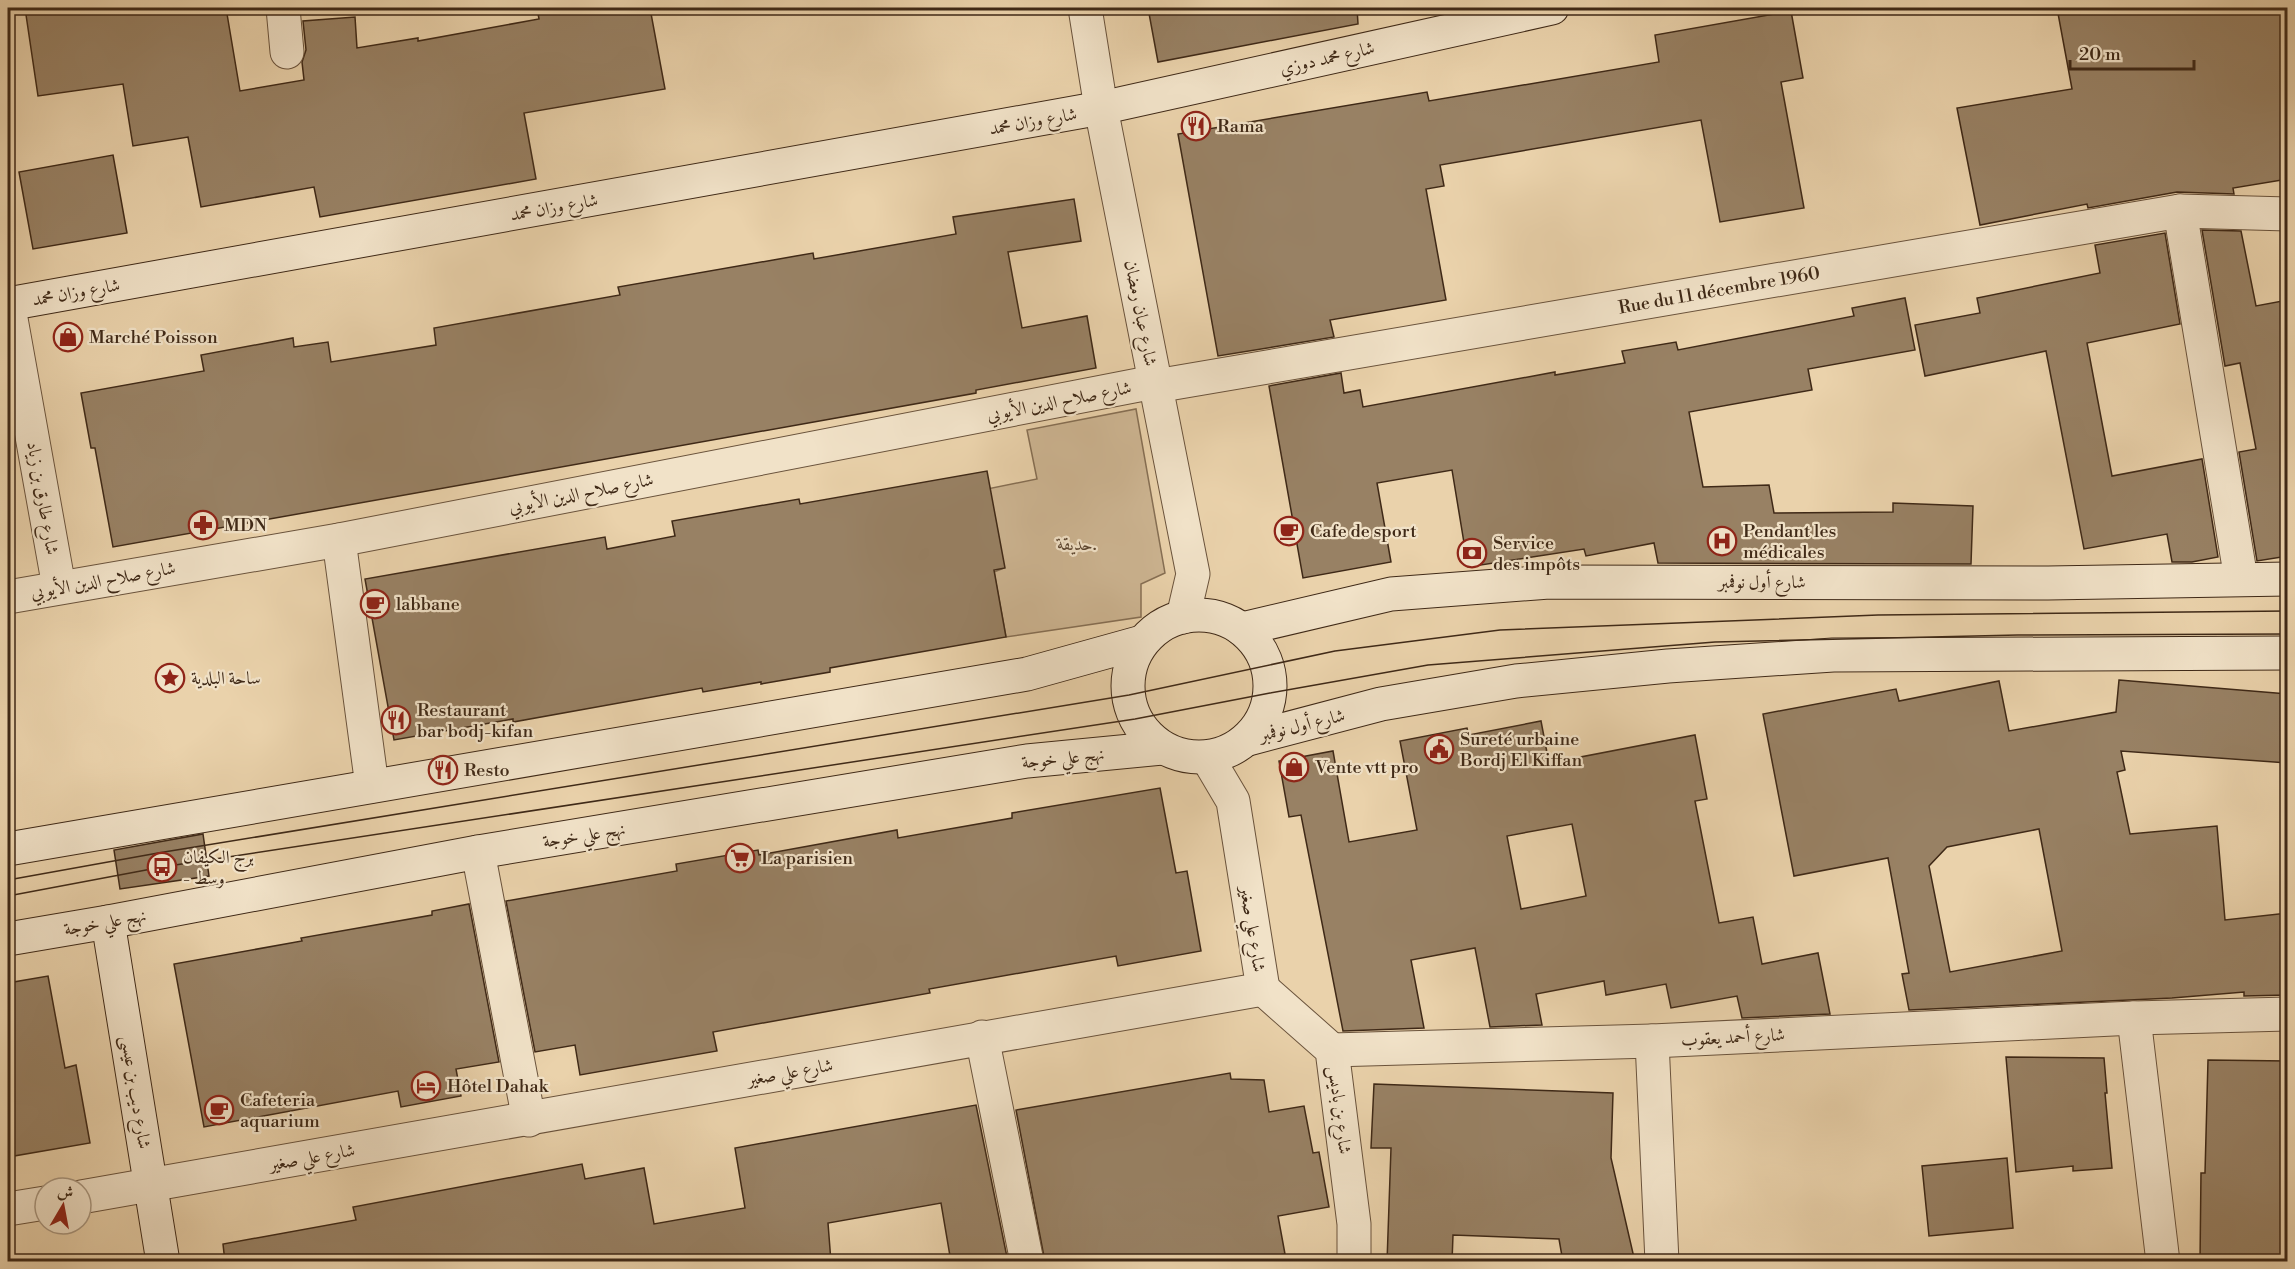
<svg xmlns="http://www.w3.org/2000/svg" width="2295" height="1269" font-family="'Libre Bodoni',Amiri,serif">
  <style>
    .green { fill: #cdb592; stroke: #866f54; stroke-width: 1.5 }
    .building { fill: #988164; stroke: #3f2917; stroke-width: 1.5; fill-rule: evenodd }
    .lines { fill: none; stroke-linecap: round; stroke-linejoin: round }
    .street-casing { stroke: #6a533c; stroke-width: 35 }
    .secondary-casing { stroke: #3f2917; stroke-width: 35 }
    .street { stroke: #f1e2c8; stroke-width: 33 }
    .secondary { stroke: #f1e2c8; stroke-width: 33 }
    .tram { stroke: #3f2917; stroke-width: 1.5 }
    .labels { text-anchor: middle; stroke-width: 4.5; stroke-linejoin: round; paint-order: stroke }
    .street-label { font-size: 18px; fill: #3f2917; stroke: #f1e2c8 }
    .poi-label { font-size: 18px; fill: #3f2917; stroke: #f1e2c8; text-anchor: start }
    .park-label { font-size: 18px; font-style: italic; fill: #5b4530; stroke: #f1e2c8 }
  </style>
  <rect width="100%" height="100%" fill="#ead2ab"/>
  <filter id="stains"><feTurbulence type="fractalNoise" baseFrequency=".00333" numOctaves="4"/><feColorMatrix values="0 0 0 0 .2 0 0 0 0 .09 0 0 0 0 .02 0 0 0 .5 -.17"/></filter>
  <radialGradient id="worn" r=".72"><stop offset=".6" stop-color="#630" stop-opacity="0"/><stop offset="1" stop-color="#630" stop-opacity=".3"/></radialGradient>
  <!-- green -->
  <polygon class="green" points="1136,409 1165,573 1141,584 1141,617 1006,637 994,572 1004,568 987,489 1037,479 1027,430"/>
  <!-- building -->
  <g class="building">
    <polygon points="25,8 226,8 240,91 304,80 302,62 306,50 303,21 355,17 357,48 418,38 418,41 539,19 537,8 650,8 665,89 524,113 536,179 320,217 314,187 201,207 188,137 133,146 123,84 38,96"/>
    <polygon points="1148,8 1357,8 1358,24 1158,62"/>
    <polygon points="2057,8 2284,8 2288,25 2288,179 2233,188 2234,194 2177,192 2088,208 2087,204 1980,225 1957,108 2072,89"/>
    <polygon points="1791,11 1803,78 1781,82 1804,208 1720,222 1701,120 1440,165 1444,186 1426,189 1446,300 1330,320 1334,337 1218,356 1178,134 1427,92 1429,101 1659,62 1655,35"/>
    <polygon points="113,155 127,233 33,249 19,172"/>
    <polygon points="1074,199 1081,241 1008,252 1022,328 1087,316 1096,368 976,390 976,393 113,547 95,448 91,448 81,393 204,371 201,355 293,338 294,347 328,342 331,362 436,345 434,328 620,295 618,287 813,253 814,259 956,234 953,217"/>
    <polygon points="2202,230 2241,231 2256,306 2288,300 2288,556 2257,561 2239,452 2256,449 2240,363 2225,366"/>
    <polygon points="2165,233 2180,324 2087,343 2112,476 2202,459 2218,557 2192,562 2172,562 2167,534 2084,549 2046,351 1925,376 1915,325 1980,313 1977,298 2100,273 2095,245"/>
    <polygon points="1905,298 1915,350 1808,369 1812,390 1689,412 1703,487 1769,485 1774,513 1893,512 1893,503 1973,506 1971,564 1658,563 1654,543 1586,556 1584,549 1468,567 1452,470 1377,483 1391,562 1303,578 1269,386 1341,373 1344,393 1360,390 1363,407 1555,372 1555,375 1625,363 1622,351 1676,342 1678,350 1854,316 1852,308"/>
    <polygon points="987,471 1005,568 994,570 1006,637 830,668 830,672 761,684 761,682 703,692 702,688 513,722 513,719 394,740 365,579 605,537 607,549 675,536 672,521 799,499 800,504"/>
    <path d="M2119,680L2288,694V763L2121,751L2125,770L2117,772L2130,834L2217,826L2225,920L2288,913V995L2244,996V992L2172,998L1909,1010L1902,974L1909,973L1888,858L1794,876L1763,714L1896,689L1899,701L1999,681L2009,731L2116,712ZM2039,829L2062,951L1950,972L1929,866L1947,847Z"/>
    <path d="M1541,721L1549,763L1695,735L1707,799L1695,801L1719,923L1753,917L1762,964L1818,953L1830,1014L1742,1018L1737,996L1671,1008L1666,984L1606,995L1604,981L1536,994L1542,1025L1490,1027L1475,948L1411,960L1424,1028L1343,1031L1301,815L1289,817L1279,761L1333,751L1349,842L1417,830L1400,741L1467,728L1469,735ZM1572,824L1586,896L1521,909L1507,836Z"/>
    <polygon points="1160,788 1176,873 1187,871 1201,951 1118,966 1116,956 929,989 930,993 713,1032 717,1051 580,1075 575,1045 535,1052 506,901 677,871 676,864 758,850 759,855 897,830 898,838 1012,818 1012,813"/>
    <polygon points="203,834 209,876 120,889 114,850"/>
    <polygon points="469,904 499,1062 456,1069 461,1096 401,1107 398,1091 204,1127 174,964 302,941 301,938 432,915 432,911"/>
    <polygon points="48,976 65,1068 76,1065 90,1143 8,1157 8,983"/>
    <polygon points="2006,1057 2104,1058 2107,1093 2105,1093 2112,1168 2073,1171 2073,1166 2016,1172"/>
    <polygon points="2208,1060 2288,1061 2288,1262 2200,1262 2201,1173 2205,1173"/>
    <polygon points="1230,1073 1231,1079 1264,1080 1269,1112 1304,1106 1313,1153 1319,1152 1329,1207 1278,1216 1285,1254 1241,1262 1045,1262 1016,1110"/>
    <polygon points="1374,1084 1613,1093 1611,1158 1635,1262 1563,1262 1559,1239 1453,1235 1452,1262 1387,1262 1391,1148 1371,1148"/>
    <polygon points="976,1105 1008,1262 951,1262 941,1203 828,1223 831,1262 225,1262 223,1244 356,1220 353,1207 582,1164 585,1179 644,1168 654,1224 745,1208 735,1148"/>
    <polygon points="2007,1158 2013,1228 1929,1236 1922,1166"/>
  </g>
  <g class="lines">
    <!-- street casing -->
    <g class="street-casing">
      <g id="street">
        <polyline points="283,8 287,52"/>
        <polyline points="1085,8 1101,108 1193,574 1183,617"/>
        <polyline points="2180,211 2241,579"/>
        <polyline points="8,302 59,587"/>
        <polyline points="1156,386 2180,211 2288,214"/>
        <polyline points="339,540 372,786"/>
        <polyline points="8,597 339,540 1154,382"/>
        <polyline points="478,852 529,1120"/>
        <polyline points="1263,989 1332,1050 1354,1224 1354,1262"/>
        <polyline points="2134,1018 2163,1262"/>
        <polyline points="982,1037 1027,1262"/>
        <polyline points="1652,1041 1662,1262"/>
        <polyline points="1332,1050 1652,1041 2134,1018 2288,1014"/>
        <path d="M81,1197C475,1130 868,1057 1263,989L1233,801L1207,757"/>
        <polyline points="8,1209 45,1203"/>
      </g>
    </g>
    <!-- secondary casing -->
    <g class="secondary-casing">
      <g id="secondary">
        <polyline points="8,304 1101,108 1552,8"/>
        <circle cx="1199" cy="686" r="71"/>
        <polyline points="1242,629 1391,594 1549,582 2048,583 2288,579"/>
        <polyline points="1248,739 1381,704 1516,681 1668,666 1833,655 2288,653"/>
        <polyline points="8,849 1027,674 1142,642"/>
        <polyline points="108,922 163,1262"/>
        <polyline points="8,939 108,922 478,852 1027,761 1162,748"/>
      </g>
    </g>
    <!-- street -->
    <use href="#street" class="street"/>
    <!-- secondary -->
    <use href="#secondary" class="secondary"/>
    <!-- tram -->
    <g class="tram">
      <polyline points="8,880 158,853 1129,695 1335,651 1500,630 1878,615 2288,611"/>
      <polyline points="8,896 162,867 1135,719 1270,693 1428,665 1715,642 2018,635 2288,634"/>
    </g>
  </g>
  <!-- icons -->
  <defs>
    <g id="restaurant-ring" transform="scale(1.5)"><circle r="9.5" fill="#f1e2c8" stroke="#8f2418" stroke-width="1.5"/><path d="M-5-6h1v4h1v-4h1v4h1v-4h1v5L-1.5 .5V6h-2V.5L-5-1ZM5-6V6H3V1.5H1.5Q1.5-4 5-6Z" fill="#8f2418"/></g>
    <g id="shop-ring" transform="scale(1.5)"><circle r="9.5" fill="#f1e2c8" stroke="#8f2418" stroke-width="1.5"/><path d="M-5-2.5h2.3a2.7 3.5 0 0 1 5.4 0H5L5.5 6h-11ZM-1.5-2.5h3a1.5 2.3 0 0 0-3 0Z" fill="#8f2418"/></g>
    <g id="pharmacy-ring" transform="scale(1.5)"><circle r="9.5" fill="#f1e2c8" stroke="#8f2418" stroke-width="1.5"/><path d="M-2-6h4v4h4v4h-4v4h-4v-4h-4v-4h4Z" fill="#8f2418"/></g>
    <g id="cafe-ring" transform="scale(1.5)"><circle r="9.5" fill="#f1e2c8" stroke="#8f2418" stroke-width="1.5"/><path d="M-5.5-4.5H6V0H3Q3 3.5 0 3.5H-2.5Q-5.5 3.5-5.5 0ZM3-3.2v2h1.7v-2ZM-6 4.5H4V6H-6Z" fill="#8f2418"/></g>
    <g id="hospital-ring" transform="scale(1.5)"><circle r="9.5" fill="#f1e2c8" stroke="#8f2418" stroke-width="1.5"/><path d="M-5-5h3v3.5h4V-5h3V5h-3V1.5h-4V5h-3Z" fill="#8f2418"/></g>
    <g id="bank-ring" transform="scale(1.5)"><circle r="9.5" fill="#f1e2c8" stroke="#8f2418" stroke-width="1.5"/><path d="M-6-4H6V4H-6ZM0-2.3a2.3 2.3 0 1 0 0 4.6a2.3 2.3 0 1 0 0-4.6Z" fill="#8f2418"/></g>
    <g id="sight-ring" transform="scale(1.5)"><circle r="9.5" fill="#f1e2c8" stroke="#8f2418" stroke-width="1.5"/><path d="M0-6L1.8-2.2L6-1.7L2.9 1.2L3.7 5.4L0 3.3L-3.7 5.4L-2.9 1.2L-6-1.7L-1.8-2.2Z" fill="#8f2418"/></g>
    <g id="civic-ring" transform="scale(1.5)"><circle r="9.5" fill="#f1e2c8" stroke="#8f2418" stroke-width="1.5"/><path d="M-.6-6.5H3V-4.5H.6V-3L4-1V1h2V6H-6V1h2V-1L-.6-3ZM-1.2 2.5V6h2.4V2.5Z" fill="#8f2418"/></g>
    <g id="supermarket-ring" transform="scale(1.5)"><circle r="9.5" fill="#f1e2c8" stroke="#8f2418" stroke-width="1.5"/><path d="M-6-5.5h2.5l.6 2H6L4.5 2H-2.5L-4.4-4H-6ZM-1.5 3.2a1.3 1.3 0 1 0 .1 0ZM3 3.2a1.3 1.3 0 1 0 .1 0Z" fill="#8f2418"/></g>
    <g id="bus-ring" transform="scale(1.5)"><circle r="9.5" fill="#f1e2c8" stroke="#8f2418" stroke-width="1.5"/><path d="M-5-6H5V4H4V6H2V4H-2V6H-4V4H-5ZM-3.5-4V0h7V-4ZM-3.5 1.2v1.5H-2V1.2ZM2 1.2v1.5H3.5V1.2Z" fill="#8f2418"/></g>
    <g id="hotel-ring" transform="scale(1.5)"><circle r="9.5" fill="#f1e2c8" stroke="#8f2418" stroke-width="1.5"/><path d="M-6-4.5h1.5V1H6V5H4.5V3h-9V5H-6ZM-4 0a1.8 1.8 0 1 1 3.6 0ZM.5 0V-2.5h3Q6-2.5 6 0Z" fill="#8f2418"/></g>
  </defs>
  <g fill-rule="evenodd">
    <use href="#restaurant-ring" x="1196" y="126"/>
    <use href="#shop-ring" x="68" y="337"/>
    <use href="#pharmacy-ring" x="203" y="525"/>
    <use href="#cafe-ring" x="1289" y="531"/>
    <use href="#hospital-ring" x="1722" y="541"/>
    <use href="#bank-ring" x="1472" y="553"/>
    <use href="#cafe-ring" x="375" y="604"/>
    <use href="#sight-ring" x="170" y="678"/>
    <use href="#restaurant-ring" x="396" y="720"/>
    <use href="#civic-ring" x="1439" y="749"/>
    <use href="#shop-ring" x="1294" y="767"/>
    <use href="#restaurant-ring" x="443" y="770"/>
    <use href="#supermarket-ring" x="740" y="858"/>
    <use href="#bus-ring" x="162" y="867"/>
    <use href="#hotel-ring" x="426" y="1086"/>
    <use href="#cafe-ring" x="219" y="1110"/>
  </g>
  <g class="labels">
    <!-- street labels -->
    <g class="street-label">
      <text transform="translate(1327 58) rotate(-13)" y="6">شارع محمد دوزي</text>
      <text transform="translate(1033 121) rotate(-10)" y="6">شارع وزان محمد</text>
      <text transform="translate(554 207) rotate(-10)" y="6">شارع وزان محمد</text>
      <text transform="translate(1719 290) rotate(-10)" y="6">Rue du 11 décembre 1960</text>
      <text transform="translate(76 292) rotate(-10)" y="6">شارع وزان محمد</text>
      <text transform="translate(1141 313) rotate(79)" y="6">شارع عبان رمضان</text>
      <text transform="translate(1059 401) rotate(-11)" y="6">شارع صلاح الدين الأيوبي</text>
      <text transform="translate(581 493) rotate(-11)" y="6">شارع صلاح الدين الأيوبي</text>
      <text transform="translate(43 498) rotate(80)" y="6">شارع طارق بن زياد</text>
      <text transform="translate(103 580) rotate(-10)" y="6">شارع صلاح الدين الأيوبي</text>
      <text x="1762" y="588">شارع أول نوفمبر</text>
      <text transform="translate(1302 725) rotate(-14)" y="6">شارع أول نوفمبر</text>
      <text transform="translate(1063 758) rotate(-6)" y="6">نهج علي خوجة</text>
      <text transform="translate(584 835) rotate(-9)" y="6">نهج علي خوجة</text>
      <text transform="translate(105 922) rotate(-10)" y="6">نهج علي خوجة</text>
      <text transform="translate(1253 929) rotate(81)" y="6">شارع علي صغير</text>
      <text transform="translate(1733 1037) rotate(-3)" y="6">شارع أحمد يعقوب</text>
      <text transform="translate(790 1072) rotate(-10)" y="6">شارع علي صغير</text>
      <text transform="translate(136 1092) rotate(81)" y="6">شارع ديب بن عيسى</text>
      <text transform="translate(1340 1110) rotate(83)" y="6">شارع بن باديس</text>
      <text transform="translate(312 1157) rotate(-10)" y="6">شارع علي صغير</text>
    </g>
    <!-- poi labels -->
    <g class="poi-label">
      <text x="1217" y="132">Rama</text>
      <text x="89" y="343">Marché Poisson</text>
      <text x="224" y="531">MDN</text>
      <text x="1310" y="537">Cafe de sport</text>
      <text x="1743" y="537">Pendant les<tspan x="1743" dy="21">médicales</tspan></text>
      <text x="1493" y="549">Service<tspan x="1493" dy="21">des impôts</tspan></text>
      <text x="396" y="610">labbane</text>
      <text x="191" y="684">ساحة البلدية</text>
      <text x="417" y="716">Restaurant<tspan x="417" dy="21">bar bodj-kifan</tspan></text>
      <text x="1460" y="745">Sureté urbaine<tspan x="1460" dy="21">Bordj El Kiffan</tspan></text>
      <text x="1315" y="773">Vente vtt pro</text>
      <text x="464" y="776">Resto</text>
      <text x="183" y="863">برج الكيفان<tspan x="183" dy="21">- وسط</tspan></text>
      <text x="761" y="864">La parisien</text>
      <text x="447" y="1092">Hôtel Dahak</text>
      <text x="240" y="1106">Cafeteria<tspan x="240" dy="21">aquarium</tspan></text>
    </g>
    <!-- park labels -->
    <g class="park-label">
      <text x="1077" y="550">حديقة.</text>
    </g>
  </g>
  <!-- margin -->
  <rect width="2295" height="1269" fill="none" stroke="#ead2ab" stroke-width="30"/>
  <rect x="9" y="9" width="2277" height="1251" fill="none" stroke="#3f2917" stroke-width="3"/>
  <rect x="15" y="15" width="2265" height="1239" fill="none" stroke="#3f2917" stroke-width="1.5"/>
  <!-- north arrow -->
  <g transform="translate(63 1206) rotate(10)"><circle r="28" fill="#f1e2c8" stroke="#aa9881" stroke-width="1.5"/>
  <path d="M0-4.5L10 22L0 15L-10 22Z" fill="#8f2418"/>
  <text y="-9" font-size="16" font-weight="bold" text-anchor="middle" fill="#3f2917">ش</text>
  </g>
  <!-- scale -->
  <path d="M2070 60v9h124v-9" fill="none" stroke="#3f2917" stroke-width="3"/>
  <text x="2079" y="60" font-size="18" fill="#3f2917" stroke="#f1e2c8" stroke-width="4.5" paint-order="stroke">20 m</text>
  <rect width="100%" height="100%" filter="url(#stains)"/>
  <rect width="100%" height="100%" fill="url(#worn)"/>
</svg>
